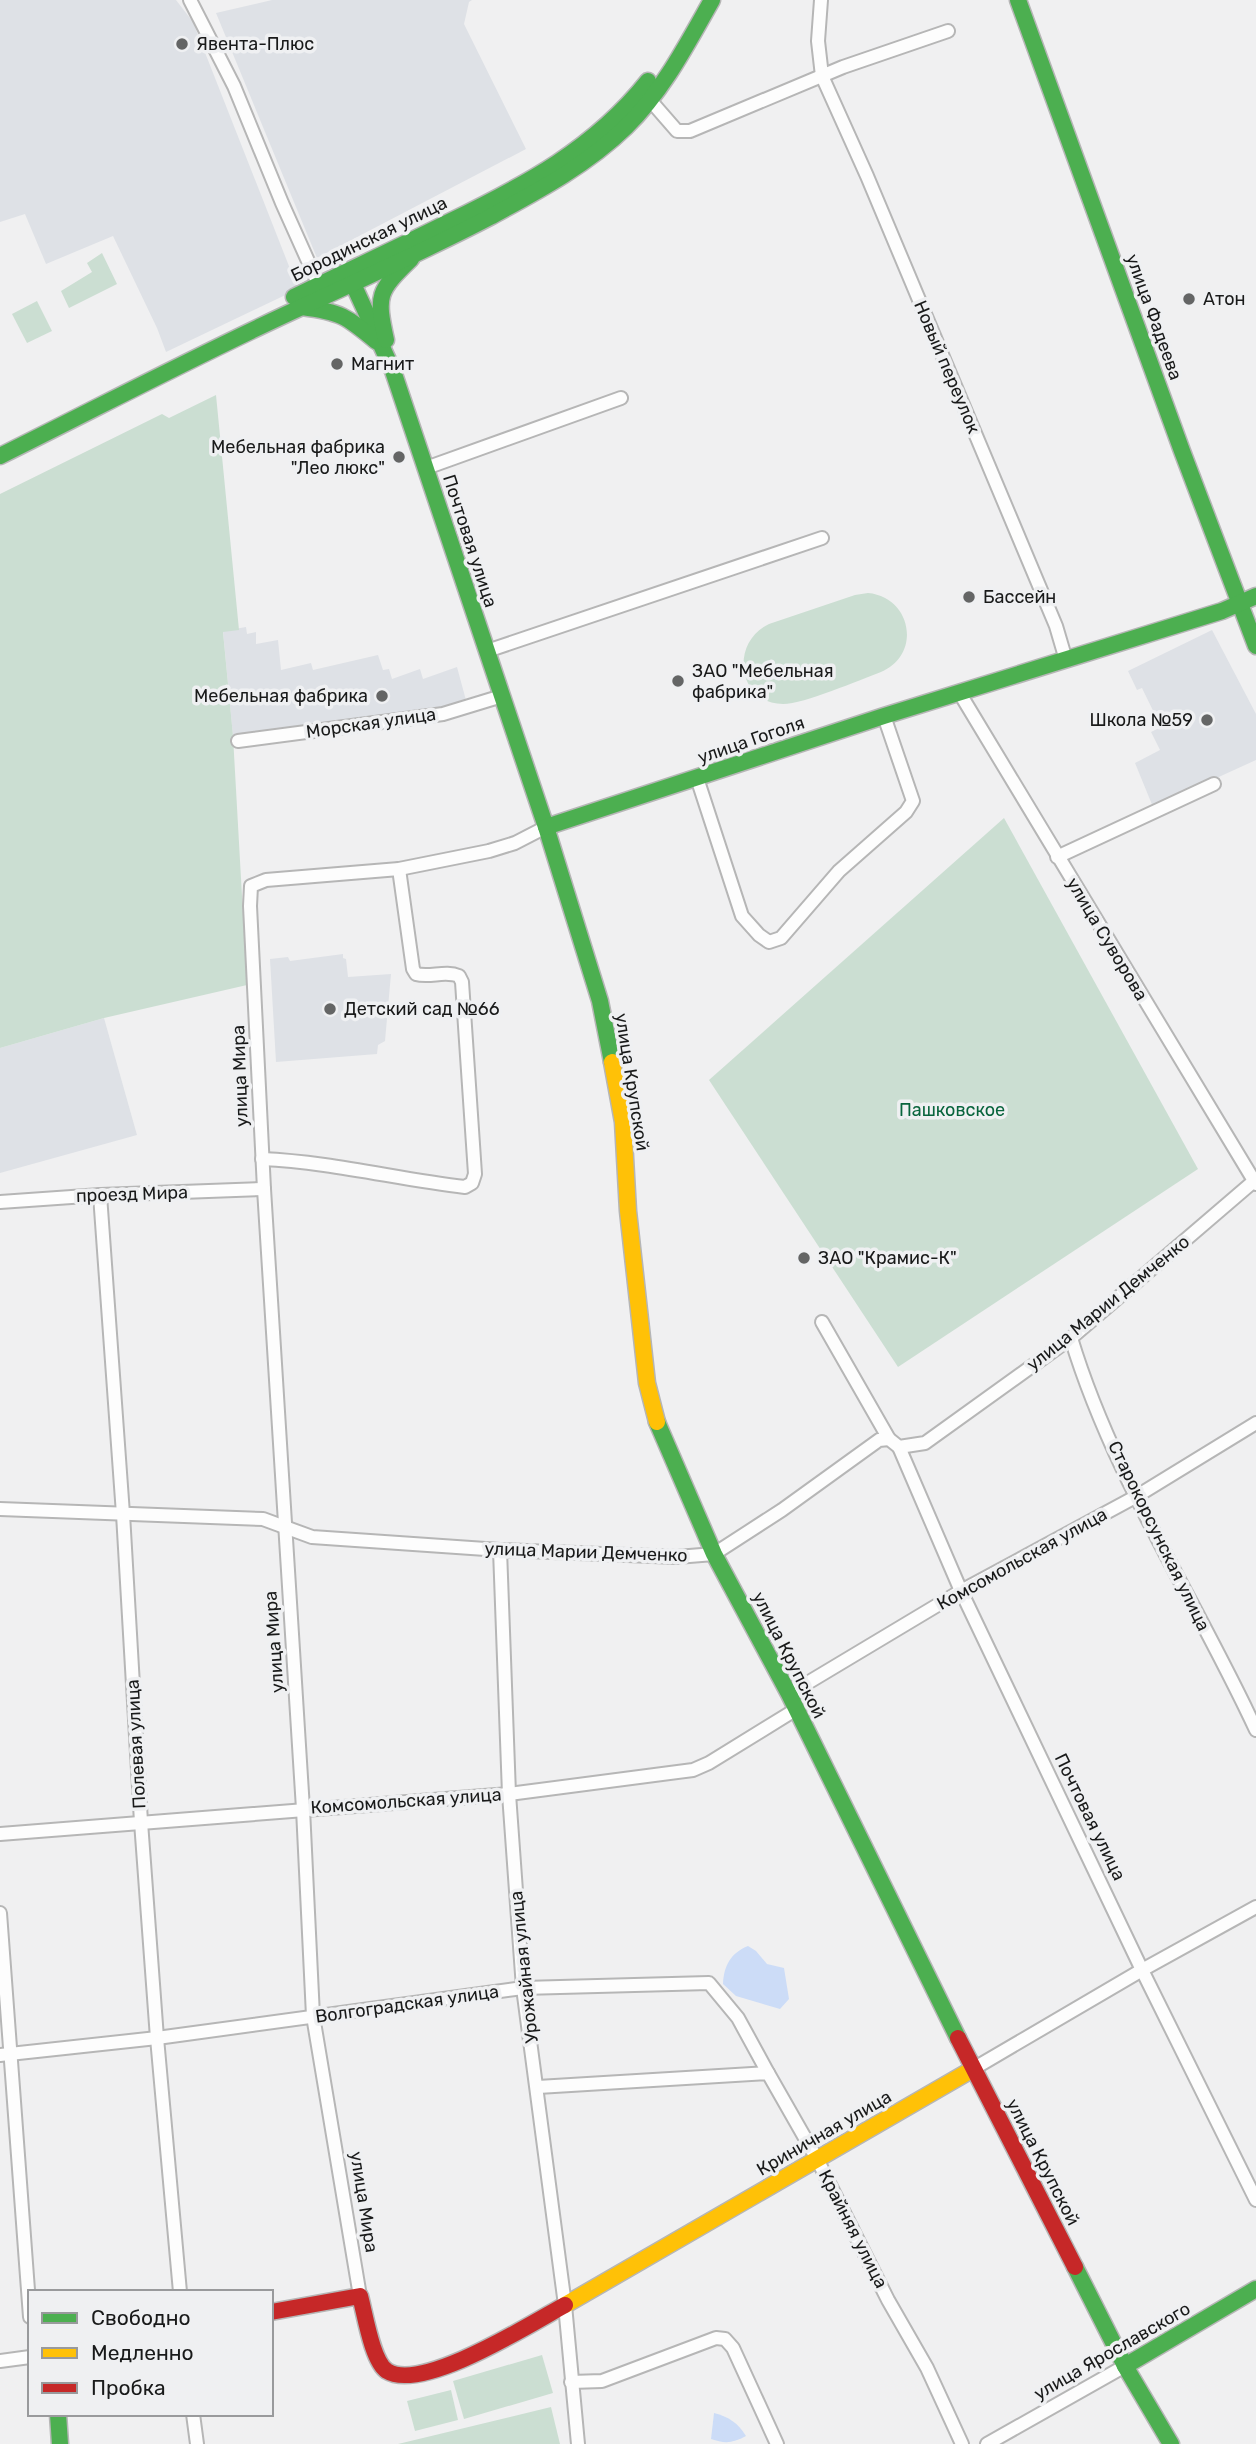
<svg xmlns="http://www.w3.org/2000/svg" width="1256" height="2444" font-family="Rubik,sans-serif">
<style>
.built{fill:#dee1e6}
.green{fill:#cbded2}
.water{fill:#ccdcf7}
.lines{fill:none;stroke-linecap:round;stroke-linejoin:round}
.street-casing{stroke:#b6b6b6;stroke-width:16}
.fast-casing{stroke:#b6b6b6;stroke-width:19}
.slow-casing{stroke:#b6b6b6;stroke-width:19}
.jam-casing{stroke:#b6b6b6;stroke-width:19}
.street{stroke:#fdfdfd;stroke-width:12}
.fast{stroke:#4caf50;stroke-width:16}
.slow{stroke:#ffc107;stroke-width:16}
.jam{stroke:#c62828;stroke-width:16}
.poi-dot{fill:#646565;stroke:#eff0f2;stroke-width:2.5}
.labels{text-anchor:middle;stroke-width:7;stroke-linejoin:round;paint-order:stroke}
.poi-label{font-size:18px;fill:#191a1a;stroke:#eff0f2;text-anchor:start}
.street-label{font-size:18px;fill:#191a1a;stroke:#eff0f2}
.park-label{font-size:18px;fill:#09643d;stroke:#eff0f2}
</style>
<rect width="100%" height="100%" fill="#f0f0f1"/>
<!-- built -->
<g class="built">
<polygon points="0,0 176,0 193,22 298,289 166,352 157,328 113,236 46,264 25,214 0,222"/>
<polygon points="272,0 472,0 469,2 464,24 526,149 317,258 216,13"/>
<polygon points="246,627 247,634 256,632 256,644 278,640 281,670 311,663 313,670 378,655 383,670 389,669 392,679 420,669 423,679 457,667 467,704 422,713 233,736 223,631"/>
<polygon points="1212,630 1256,714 1256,760 1153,807 1135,763 1160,750 1151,732 1161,727 1142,688 1137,690 1128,671"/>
<polygon points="343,954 343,958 346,959 348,977 391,974 385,1041 378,1045 377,1054 276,1062 270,959 288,957 290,961"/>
<polygon points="104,1018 137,1135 0,1173 0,1048"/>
</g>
<!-- green -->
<g class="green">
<polygon points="102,253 117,284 69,308 61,291 92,272 87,263"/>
<polygon points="37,301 52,331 27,343 12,314"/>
<polygon points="216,395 239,630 223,632 233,736 247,985 104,1018 0,1048 0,494 162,414 169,418"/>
<path d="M 868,593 C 912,597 922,655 881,672 C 859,680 804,704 783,704 C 738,704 729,643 769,624 L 855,595 Z"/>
<polygon points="1004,818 1198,1169 898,1367 709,1080"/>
<polygon points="542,2355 553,2393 464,2419 453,2381"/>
<polygon points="451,2390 458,2420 415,2431 407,2401"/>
<polygon points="551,2407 560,2444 398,2444"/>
</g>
<!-- water -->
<g class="water">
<path d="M 748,1946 L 756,1951 L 767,1964 L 784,1968 L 789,1999 L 780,2009 L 736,1996 L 723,1984 C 724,1965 731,1953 748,1946 Z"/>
<path d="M 714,2413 C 729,2417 738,2423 746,2436 C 733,2443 725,2444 711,2439 Z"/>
</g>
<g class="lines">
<defs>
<g id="street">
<polyline points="190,0 234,86 282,203 321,290"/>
<polyline points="821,0 818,41 822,76 867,176 1056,626 1066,660"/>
<polyline points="650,100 677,131 690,131 843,67 948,31"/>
<polyline points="426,468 621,398"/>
<polyline points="487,651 822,538"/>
<polyline points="959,692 1256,1184"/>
<polyline points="238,741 443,714 502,696"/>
<polyline points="697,778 742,916 759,935 769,942 781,938 839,871 906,812 913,801 884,716"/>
<polyline points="1057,857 1214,784"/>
<path d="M 262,1159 C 331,1162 397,1179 465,1187 L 472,1183 L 475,1174 L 462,982 L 459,976 C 445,970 430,978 416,974 L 413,969 L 399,869"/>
<polyline points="100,1195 123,1514 141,1822 157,2038 180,2292"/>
<polyline points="0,1202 100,1195 264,1189"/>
<polyline points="822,1322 889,1439"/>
<path d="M 1071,1338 C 1113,1477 1196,1600 1256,1730"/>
<polyline points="899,1447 961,1591 1142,1970 1256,2200"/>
<polyline points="0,1509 263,1519 312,1537 500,1550 677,1557 714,1554 782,1510 879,1440 889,1439 899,1447 925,1443 1071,1338 1254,1181"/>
<polyline points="500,1550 509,1794 523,1988 565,2305 578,2444"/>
<polyline points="789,1694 961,1591 1137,1496 1256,1423"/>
<polyline points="0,1834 509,1794 693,1770 709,1763 795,1710"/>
<polyline points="0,1913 30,2317"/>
<polyline points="0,2055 157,2038 523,1988 709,1983 738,2018 768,2073"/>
<polyline points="973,2069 1142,1970 1256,1907"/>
<polyline points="538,2087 768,2073 817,2159 888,2300 927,2368 962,2444"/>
<polyline points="360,2296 313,2016 303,1809 264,1189 250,906 251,886 266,880 399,869 489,851 515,843 546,827"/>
<polyline points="0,2361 30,2357"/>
<polyline points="571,2382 602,2381 716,2338 725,2339 733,2348 777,2444"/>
<polyline points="193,2414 197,2444"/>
<polyline points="987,2444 1125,2366"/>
</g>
<g id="fast">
<polyline points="1018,0 1182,451 1256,646"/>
<polyline points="348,273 393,371 546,827 600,1001 612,1062"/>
<path d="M 294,297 C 345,272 397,248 449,222 C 525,185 594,149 648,81"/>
<path d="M 302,307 C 341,312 346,316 376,341"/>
<path d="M 386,340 C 376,295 378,291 411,259"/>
<path d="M 0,456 C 101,406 201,353 304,306 C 366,277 429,249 490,217 C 538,191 587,165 626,127 C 663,91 687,44 712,0"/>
<polyline points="546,827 884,716 1222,611 1256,596"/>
<polyline points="657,1422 714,1554 789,1694 958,2038"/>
<polyline points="1075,2267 1125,2366 1171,2444"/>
<polyline points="1125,2366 1256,2289"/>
<polyline points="58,2414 60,2444"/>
</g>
<g id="slow">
<polyline points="612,1062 623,1122 628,1211 647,1383 657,1422"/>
<polyline points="565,2305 973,2069"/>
</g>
<g id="jam">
<polyline points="958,2038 1075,2267"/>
<path d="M 271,2312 L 360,2296 C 365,2314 372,2361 387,2371 C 422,2393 532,2323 565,2305"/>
</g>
</defs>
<!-- street casing -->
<use href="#street" class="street-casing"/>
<!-- fast casing -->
<use href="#fast" class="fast-casing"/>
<!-- slow casing -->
<use href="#slow" class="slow-casing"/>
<!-- jam casing -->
<use href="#jam" class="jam-casing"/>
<!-- street -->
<use href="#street" class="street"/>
<!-- fast -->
<use href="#fast" class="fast"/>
<!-- slow -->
<use href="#slow" class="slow"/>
<!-- jam -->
<use href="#jam" class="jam"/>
</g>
<!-- markers -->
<g class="poi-dot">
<circle cx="182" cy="44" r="7"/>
<circle cx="1189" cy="299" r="7"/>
<circle cx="337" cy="364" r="7"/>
<circle cx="399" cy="457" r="7"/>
<circle cx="969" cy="597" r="7"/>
<circle cx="678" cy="681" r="7"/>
<circle cx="382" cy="696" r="7"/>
<circle cx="1207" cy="720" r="7"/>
<circle cx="330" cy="1009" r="7"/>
<circle cx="804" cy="1258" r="7"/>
</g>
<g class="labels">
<!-- poi labels -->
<g class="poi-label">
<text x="196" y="50">Явента-Плюс</text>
<text x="1203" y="305">Атон</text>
<text x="351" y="370">Магнит</text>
<text x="385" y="453" text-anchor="end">Мебельная фабрика<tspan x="385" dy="21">"Лео люкс"</tspan></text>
<text x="983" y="603">Бассейн</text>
<text x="692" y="677">ЗАО "Мебельная<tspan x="692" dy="21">фабрика"</tspan></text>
<text x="368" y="702" text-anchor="end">Мебельная фабрика</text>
<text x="1193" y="726" text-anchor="end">Школа №59</text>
<text x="344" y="1015">Детский сад №66</text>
<text x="818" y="1264">ЗАО "Крамис-К"</text>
</g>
<!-- street labels -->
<g class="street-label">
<text transform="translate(369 239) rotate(-26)" y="6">Бородинская улица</text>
<text transform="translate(1154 317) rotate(70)" y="6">улица Фадеева</text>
<text transform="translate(947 367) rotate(67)" y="6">Новый переулок</text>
<text transform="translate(470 541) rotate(72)" y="6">Почтовая улица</text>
<text transform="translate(371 723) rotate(-8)" y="6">Морская улица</text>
<text transform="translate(751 740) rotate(-19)" y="6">улица Гоголя</text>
<text transform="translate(1107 939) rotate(59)" y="6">улица Суворова</text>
<text transform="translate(240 1076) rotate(-92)" y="6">улица Мира</text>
<text transform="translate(632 1082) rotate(81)" y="6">улица Крупской</text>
<text transform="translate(132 1194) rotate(-2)" y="6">проезд Мира</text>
<text transform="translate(1108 1303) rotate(-39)" y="6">улица Марии Демченко</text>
<text transform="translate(1159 1536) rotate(64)" y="6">Старокорсунская улица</text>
<text transform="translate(586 1552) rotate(2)" y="6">улица Марии Демченко</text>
<text transform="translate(1022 1559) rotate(-29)" y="6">Комсомольская улица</text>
<text transform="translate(274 1642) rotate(-94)" y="6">улица Мира</text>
<text transform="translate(789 1655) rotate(63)" y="6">улица Крупской</text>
<text transform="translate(136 1744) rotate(-93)" y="6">Полевая улица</text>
<text transform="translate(406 1801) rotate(-4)" y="6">Комсомольская улица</text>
<text transform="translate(1090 1817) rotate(64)" y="6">Почтовая улица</text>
<text transform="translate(524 1967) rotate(-96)" y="6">Урожайная улица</text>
<text transform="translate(407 2004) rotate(-8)" y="6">Волгоградская улица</text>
<text transform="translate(824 2133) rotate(-30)" y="6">Криничная улица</text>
<text transform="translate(1043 2162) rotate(63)" y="6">улица Крупской</text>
<text transform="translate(364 2202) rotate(81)" y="6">улица Мира</text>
<text transform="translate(853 2229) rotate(63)" y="6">Крайняя улица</text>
<text transform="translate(1112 2351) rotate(-30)" y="6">улица Ярославского</text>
</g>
<!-- park labels -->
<g class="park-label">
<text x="952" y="1116">Пашковское</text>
</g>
</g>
<!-- legend -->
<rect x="28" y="2290" width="245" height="126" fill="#eff0f2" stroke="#999a9c" stroke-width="2"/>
<rect x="42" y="2313" width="35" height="10" fill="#4caf50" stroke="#999a9c" stroke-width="2"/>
<text x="91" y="2325" font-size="21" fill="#191a1a">Свободно</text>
<rect x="42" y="2348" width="35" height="10" fill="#ffc107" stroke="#999a9c" stroke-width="2"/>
<text x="91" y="2360" font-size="21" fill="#191a1a">Медленно</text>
<rect x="42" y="2383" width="35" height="10" fill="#c62828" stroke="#999a9c" stroke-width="2"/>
<text x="91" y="2395" font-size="21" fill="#191a1a">Пробка</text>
</svg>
